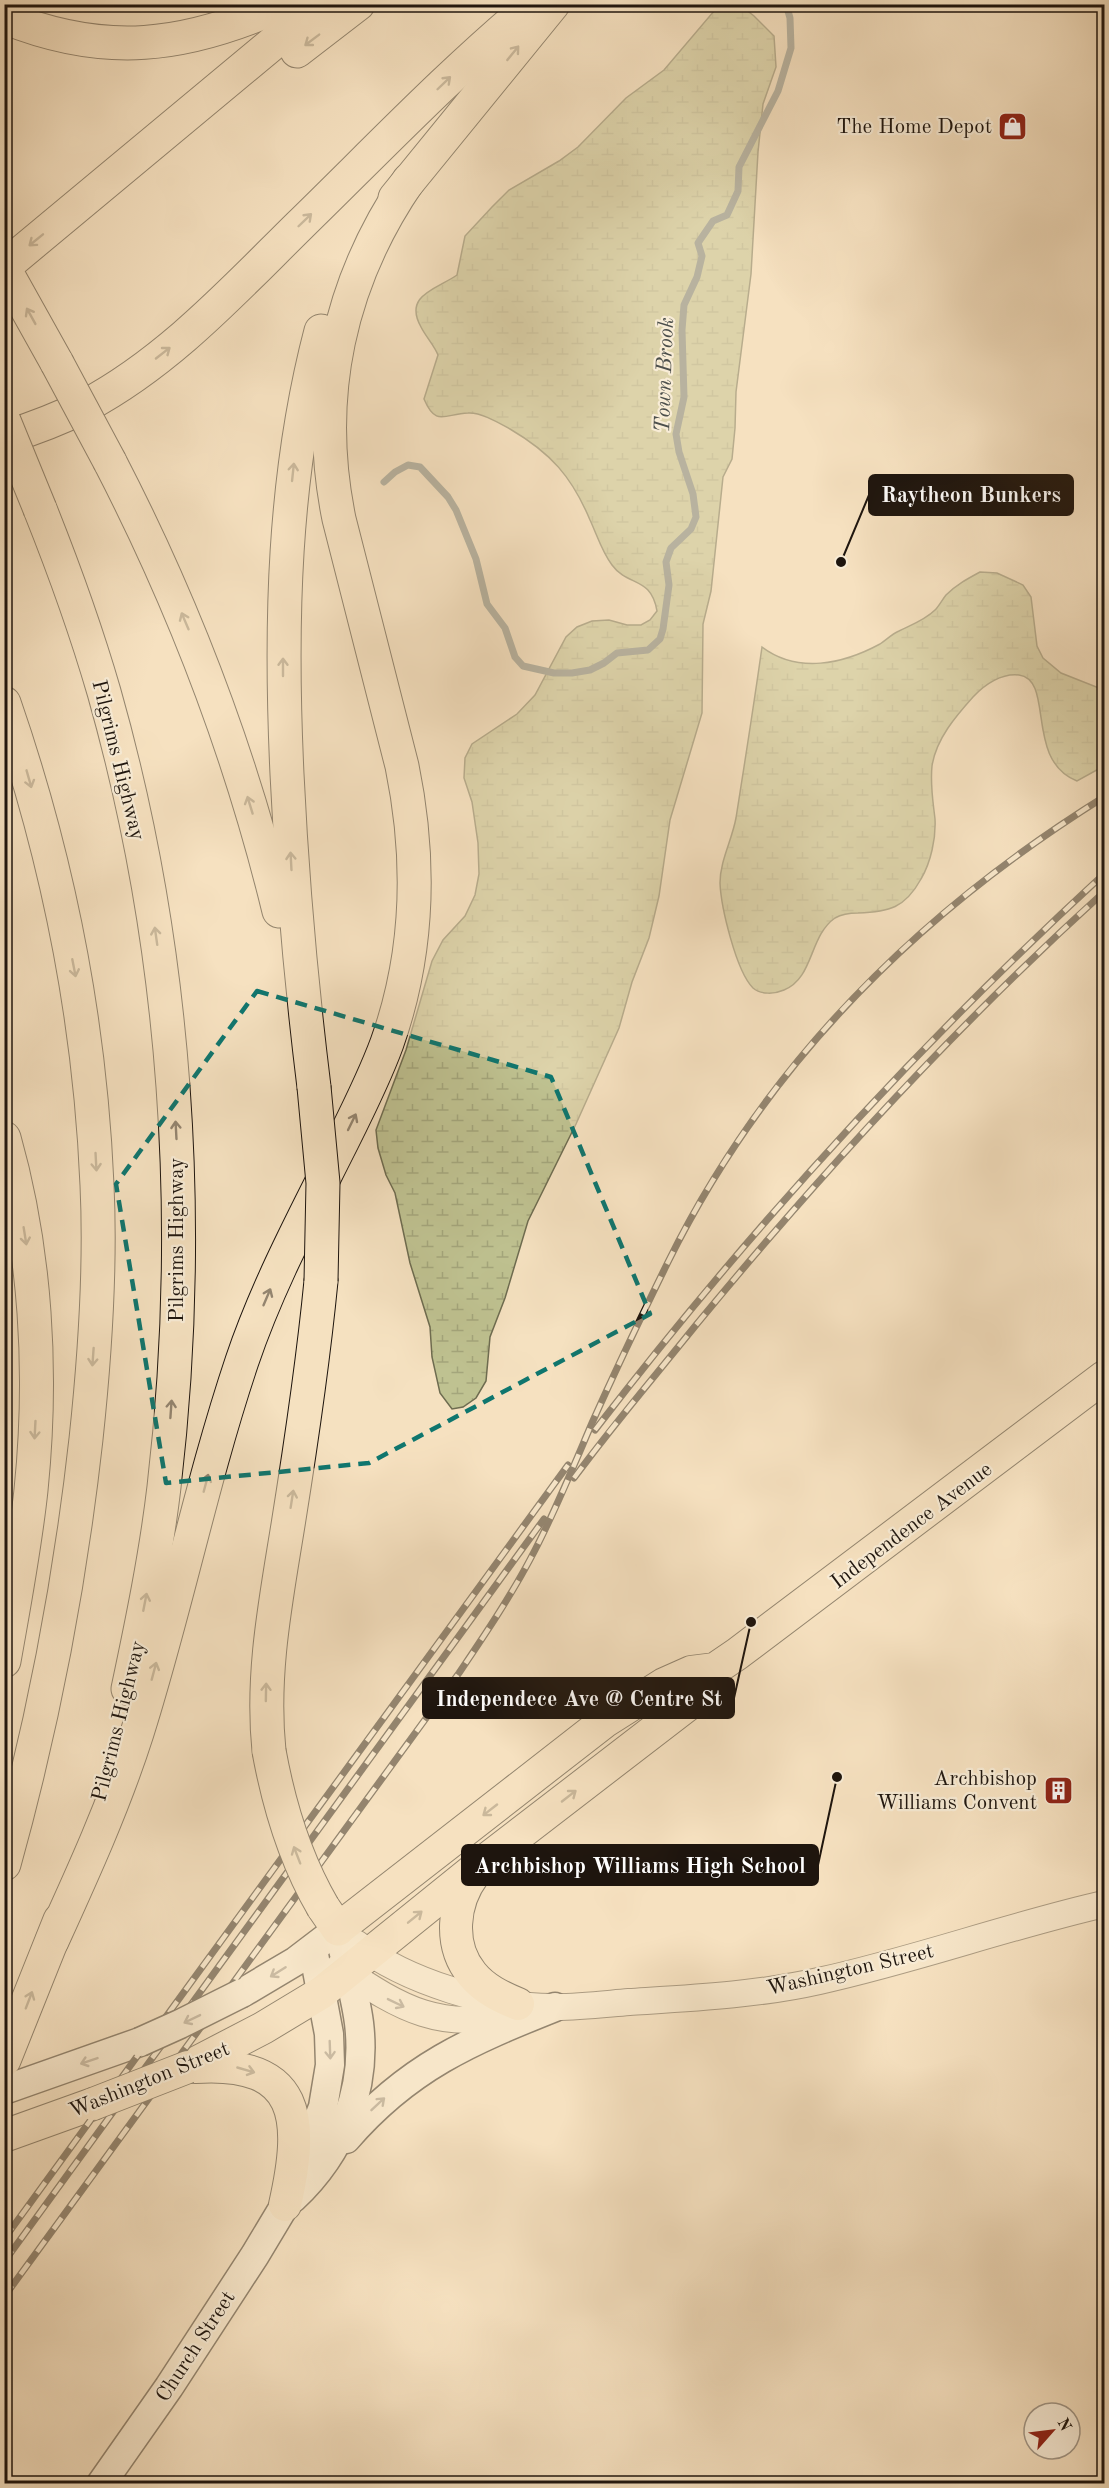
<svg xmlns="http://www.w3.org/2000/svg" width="1109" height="2488" font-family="'Old Standard TT',serif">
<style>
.wetland{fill:url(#wetland-marsh);stroke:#6e6c50;stroke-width:1.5}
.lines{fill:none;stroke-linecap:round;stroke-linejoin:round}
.stream{stroke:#6d7978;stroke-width:7}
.tertiary-casing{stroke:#54483a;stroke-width:28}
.secondary-casing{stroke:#1e150e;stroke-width:31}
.primary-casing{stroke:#1e150e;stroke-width:34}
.motorway-casing{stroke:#1e150e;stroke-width:35}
.tertiary{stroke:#f8ecd6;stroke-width:26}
.secondary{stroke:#f8ecd6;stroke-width:28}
.primary{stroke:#f5e1c0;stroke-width:32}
.motorway{stroke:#f5e1c0;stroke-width:33}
.rail-casing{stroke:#1e150e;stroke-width:7}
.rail{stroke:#f8ecd6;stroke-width:4.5;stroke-dasharray:14;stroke-linecap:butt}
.secondary-bridge-casing{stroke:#1e150e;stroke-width:31;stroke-linecap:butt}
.primary-bridge-casing{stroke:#1e150e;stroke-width:34;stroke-linecap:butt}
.motorway-bridge-casing{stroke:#1e150e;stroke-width:35;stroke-linecap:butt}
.secondary-bridge{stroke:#f8ecd6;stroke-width:28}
.primary-bridge{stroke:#f5e1c0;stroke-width:32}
.motorway-bridge{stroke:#f5e1c0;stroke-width:33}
.oneway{stroke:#948570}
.oneway2{stroke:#968b7c}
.marked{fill:none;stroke:#0f766e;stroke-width:4.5;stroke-dasharray:12 8;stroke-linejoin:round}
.labels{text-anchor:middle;stroke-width:4.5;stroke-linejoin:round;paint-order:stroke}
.poi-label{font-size:21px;fill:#1e150e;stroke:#f8ecd6;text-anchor:end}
.street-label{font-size:21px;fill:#1e150e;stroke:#f8ecd6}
.water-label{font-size:22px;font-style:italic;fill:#4c4f4c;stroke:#f8ecd6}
.leader{fill:none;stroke:#1e150e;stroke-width:2}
.callout-dot{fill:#1e150e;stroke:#f8ecd6;stroke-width:2}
.callout{fill:#1e150e;stroke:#1e150e;stroke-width:2}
.callout-label{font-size:22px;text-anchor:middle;font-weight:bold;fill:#fff}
</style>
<defs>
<pattern id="wetland-marsh" width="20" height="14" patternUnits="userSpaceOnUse" patternTransform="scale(1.5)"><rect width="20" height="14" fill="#bfc291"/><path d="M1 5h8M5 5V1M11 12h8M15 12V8" fill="none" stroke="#a4a67c"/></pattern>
</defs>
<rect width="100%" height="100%" fill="#f5e1c0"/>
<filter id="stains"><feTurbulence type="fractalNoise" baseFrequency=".00333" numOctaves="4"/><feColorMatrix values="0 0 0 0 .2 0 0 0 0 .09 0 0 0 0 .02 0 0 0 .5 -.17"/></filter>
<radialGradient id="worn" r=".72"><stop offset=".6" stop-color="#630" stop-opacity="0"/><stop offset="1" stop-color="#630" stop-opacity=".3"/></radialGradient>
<!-- wetland -->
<g class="wetland">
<path d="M 732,5 L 745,9 L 754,16 L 774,36 L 776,67 L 763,104 L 758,152 L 751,274 L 736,392 L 735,428 L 732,459 L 723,477 L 711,591 L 703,624 L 702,713 L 670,820 L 659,896 L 649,938 L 632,982 L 619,1028 L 576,1124 L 528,1221 L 505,1298 L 490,1337 L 486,1381 L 476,1398 L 463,1407 L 452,1409 L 440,1393 L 432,1357 L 430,1327 L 410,1263 L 395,1193 L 386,1175 L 378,1148 L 376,1130 L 406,1050 L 432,961 L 443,940 L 465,916 L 475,895 L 479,874 L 478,843 L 472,802 L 464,778 L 465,758 L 472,744 L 517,714 L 535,695 L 566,637 L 577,627 L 592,621 L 609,620 L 627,625 L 641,625 L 650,620 L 657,611 C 651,576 628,587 612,565 C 602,552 597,535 590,520 C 572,477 551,453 510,429 C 499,423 481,412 468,413 C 444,414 436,427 424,399 L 438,355 C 434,345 426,337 421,327 C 403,295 437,289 457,275 L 465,236 L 492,207 L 509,190 L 559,161 L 578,147 L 626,98 L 664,70 L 714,11 L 723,6 Z"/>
<path d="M 980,572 L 997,573 L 1023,585 L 1031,597 L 1037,646 L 1043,658 L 1061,673 L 1104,690 L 1104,766 L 1077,781 C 1024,760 1055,680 1019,675 C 1002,673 985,684 973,697 C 956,716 936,739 932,766 C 930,785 933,801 935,819 C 936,838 931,862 921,879 C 905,908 889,912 858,913 C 850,913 842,914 835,918 C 809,936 814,978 784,990 C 775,994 761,995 753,988 C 736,971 721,907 720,883 C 720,861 732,840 736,818 C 745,761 754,704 762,647 C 798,674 843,664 880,644 C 886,640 892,634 899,631 C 911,625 925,620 935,610 C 939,606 942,600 946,595 C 956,585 967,579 980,572 Z"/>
</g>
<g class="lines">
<!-- stream -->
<polyline class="stream" points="384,482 395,472 408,465 420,467 448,497 456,510 476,559 487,604 505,628 515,657 523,666 554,673 572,673 590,670 604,663 617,653 648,650 660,639 663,629 669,585 666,562 671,548 691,529 696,517 693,494 679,452 676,434 684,397 682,330 684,305 697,277 702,256 698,243 713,221 727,215 738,191 739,167 778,91 791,48 790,18 786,4"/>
<defs>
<g id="tertiary">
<path d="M 356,1943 C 407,1982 492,2008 556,2007 C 581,2007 605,2004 629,2002 C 692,1998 757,1995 819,1981 C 915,1960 1008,1926 1104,1904"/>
<path d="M 339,1967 C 405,2011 437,2030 520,2015"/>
</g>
<g id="secondary">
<path d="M 242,1993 L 296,1961 L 338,1929 C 345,1960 355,1992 359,2023 C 367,2090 342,2152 293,2198"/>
<polyline points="4,2090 140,2042"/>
<path d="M 346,2139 C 408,2067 470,2041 555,2007"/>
<polyline points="101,2484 169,2387 255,2255 285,2205 323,2107 330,2065 329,2034 313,1949"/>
</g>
<g id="primary">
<path d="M 474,1874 C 453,1902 448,1945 472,1974 C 484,1989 501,1997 518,2004"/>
<polyline points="338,1929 604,1722 664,1684 691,1672 715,1669 737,1654 1104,1377"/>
<polyline points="188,2067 263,2028 321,1993 482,1863 686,1706 702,1689 715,1669"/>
<path d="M 195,2067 C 302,2060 304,2120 285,2205"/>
<polyline points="4,2136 93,2104"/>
</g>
<g id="motorway">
<path d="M 4,17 C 105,58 185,48 283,4"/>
<polyline points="297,51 358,4"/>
<polyline points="395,198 553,4"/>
<polyline points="4,267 320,4"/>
<polyline points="4,268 57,363"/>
<path d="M 4,438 C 32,429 59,419 85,406 C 168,362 233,291 299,226 C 376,151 450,73 533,4"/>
<path d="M 110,462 C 184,605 241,755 279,911"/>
<path d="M 40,509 C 64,569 86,630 104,692 C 177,949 195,1222 164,1487 C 156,1555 142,1623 128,1689"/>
<path d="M 4,703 C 58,859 90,1020 97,1185 C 101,1269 95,1355 86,1439 C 70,1583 43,1724 4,1864"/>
<path d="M 314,1087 C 301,982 292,879 287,774 C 280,625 283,476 321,331"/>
<path d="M 4,1138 C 36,1251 43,1373 31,1490 C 25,1547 14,1604 4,1661"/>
<path d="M 269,1751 C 261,1674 276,1600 288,1525 C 301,1444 313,1363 321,1281"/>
<polyline points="323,1907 338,1929"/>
<path d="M 52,1941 C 83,1873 114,1805 137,1733 C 176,1610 201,1483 242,1361 C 268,1284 307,1212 343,1140 C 359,1108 375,1076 387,1043 C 419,953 421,859 402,766 L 339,519 C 314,397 339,282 409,180"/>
<polyline points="4,2060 60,1920"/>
</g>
</defs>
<!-- tertiary casing -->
<use href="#tertiary" class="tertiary-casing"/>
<!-- secondary casing -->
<use href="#secondary" class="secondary-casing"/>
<!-- primary casing -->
<use href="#primary" class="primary-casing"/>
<!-- motorway casing -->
<use href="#motorway" class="motorway-casing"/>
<!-- tertiary -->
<use href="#tertiary" class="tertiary"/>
<!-- secondary -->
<use href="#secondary" class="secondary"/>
<!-- primary -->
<use href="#primary" class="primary"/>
<!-- motorway -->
<use href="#motorway" class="motorway"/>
<defs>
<g id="rail">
<path d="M 595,1430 C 748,1231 919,1044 1104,874"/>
<path d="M 574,1478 C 613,1425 655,1376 696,1325 C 822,1172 957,1025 1104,892"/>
<polyline points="4,2239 568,1465"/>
<polyline points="4,2262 544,1519"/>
<path d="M 4,2297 L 459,1673 C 486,1633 513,1593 535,1550 C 556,1509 574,1465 592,1423 C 616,1369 642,1315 668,1262 C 766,1063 918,913 1104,797"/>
</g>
</defs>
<!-- rail casing -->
<use href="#rail" class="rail-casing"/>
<!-- rail -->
<use href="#rail" class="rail"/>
<defs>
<polyline id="secondary-bridge" points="140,2042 180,2024 242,1993"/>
<polyline id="primary-bridge" points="93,2104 188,2067"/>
<g id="motorway-bridge">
<polyline points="57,363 110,462"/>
<polyline points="4,421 40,509"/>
<polyline points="314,1087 323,1183 321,1281"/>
<path d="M 269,1751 C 279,1806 295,1859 323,1907"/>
</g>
</defs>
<!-- secondary-bridge casing -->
<use href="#secondary-bridge" class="secondary-bridge-casing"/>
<!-- primary-bridge casing -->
<use href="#primary-bridge" class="primary-bridge-casing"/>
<!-- motorway-bridge casing -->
<use href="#motorway-bridge" class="motorway-bridge-casing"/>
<!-- secondary-bridge -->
<use href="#secondary-bridge" class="secondary-bridge"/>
<!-- primary-bridge -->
<use href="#primary-bridge" class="primary-bridge"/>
<!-- motorway-bridge -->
<use href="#motorway-bridge" class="motorway-bridge"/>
</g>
<!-- one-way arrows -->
<defs><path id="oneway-shaft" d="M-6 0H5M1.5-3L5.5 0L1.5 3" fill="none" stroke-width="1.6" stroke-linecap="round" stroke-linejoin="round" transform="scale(1.5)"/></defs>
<g class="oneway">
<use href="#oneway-shaft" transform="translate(312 40) rotate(143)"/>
<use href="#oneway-shaft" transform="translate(513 53) rotate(-51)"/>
<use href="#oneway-shaft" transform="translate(444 83) rotate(-44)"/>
<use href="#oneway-shaft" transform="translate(305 220) rotate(-44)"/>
<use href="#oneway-shaft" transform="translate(36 240) rotate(141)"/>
<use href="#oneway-shaft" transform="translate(31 316) rotate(-119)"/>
<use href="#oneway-shaft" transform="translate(163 353) rotate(-38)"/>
<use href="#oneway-shaft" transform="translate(293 472) rotate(-84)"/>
<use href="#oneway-shaft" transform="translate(185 621) rotate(-113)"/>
<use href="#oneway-shaft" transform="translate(283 667) rotate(-90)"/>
<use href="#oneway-shaft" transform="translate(29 779) rotate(74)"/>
<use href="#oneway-shaft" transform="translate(250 805) rotate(-107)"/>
<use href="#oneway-shaft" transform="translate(291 861) rotate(-93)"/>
<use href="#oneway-shaft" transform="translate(156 936) rotate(-98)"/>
<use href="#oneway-shaft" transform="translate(74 968) rotate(79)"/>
<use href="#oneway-shaft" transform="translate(352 1122) rotate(-64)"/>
<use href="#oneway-shaft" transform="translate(176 1130) rotate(-93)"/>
<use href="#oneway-shaft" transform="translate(96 1162) rotate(87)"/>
<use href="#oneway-shaft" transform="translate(25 1236) rotate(81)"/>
<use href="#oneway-shaft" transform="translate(267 1297) rotate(-67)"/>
<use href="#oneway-shaft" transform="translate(93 1357) rotate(94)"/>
<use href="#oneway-shaft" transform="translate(171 1409) rotate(-86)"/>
<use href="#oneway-shaft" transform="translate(35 1430) rotate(93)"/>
<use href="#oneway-shaft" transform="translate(206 1483) rotate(-75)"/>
<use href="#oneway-shaft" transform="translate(292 1499) rotate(-81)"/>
<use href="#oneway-shaft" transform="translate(145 1602) rotate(-79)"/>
<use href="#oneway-shaft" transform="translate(154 1671) rotate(-75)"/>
<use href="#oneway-shaft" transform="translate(266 1692) rotate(-89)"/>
<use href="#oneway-shaft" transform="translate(569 1796) rotate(-38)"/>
<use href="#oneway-shaft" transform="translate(490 1810) rotate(142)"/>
<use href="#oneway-shaft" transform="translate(297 1855) rotate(-111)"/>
<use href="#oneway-shaft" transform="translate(415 1917) rotate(-39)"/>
<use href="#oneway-shaft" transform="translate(29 2000) rotate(-69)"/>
<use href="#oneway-shaft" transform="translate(246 2070) rotate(16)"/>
</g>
<g class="oneway2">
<use href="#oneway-shaft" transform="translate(278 1972) rotate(148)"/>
<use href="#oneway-shaft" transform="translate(396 2003) rotate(26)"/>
<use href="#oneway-shaft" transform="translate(192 2019) rotate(154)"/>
<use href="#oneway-shaft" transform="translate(330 2050) rotate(88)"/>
<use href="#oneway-shaft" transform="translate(89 2061) rotate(161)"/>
<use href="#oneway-shaft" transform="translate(378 2104) rotate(-43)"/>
</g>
<!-- marked area -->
<path d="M0 0H1109V2488H0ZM 257,991 L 551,1077 L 650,1314 L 369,1463 L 166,1483 L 116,1184 Z" fill="#f5e1c0" fill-opacity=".55" fill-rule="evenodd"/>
<path class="marked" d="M 257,991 L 551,1077 L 650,1314 L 369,1463 L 166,1483 L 116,1184 Z"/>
<!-- icons -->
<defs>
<symbol id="shop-square" viewBox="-11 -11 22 22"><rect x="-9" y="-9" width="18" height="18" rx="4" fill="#8f2418" stroke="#f8ecd6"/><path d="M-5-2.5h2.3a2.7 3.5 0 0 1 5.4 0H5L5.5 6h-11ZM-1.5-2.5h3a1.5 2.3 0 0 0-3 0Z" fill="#fff"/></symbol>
<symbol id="building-square" viewBox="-11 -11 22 22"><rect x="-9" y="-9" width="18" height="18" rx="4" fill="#8f2418" stroke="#f8ecd6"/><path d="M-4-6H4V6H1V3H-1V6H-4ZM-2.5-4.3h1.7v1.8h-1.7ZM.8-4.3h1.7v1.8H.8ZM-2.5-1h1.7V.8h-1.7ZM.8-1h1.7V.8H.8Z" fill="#fff"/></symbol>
</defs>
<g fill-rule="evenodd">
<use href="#shop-square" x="996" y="110" width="33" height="33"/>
<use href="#building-square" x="1042" y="1774" width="33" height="33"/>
</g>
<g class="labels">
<!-- poi labels -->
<g class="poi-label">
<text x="992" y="133">The Home Depot</text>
<text x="1037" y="1785">Archbishop<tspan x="1037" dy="24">Williams Convent</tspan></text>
</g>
<!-- street labels -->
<g class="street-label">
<text transform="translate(119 760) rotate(76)" y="7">Pilgrims Highway</text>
<text transform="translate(176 1240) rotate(-90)" y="7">Pilgrims Highway</text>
<text transform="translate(911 1525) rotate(-37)" y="7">Independence Avenue</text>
<text transform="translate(118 1721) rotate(-76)" y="7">Pilgrims Highway</text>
<text transform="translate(850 1969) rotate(-13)" y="7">Washington Street</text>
<text transform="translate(149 2079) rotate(-22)" y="7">Washington Street</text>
<text transform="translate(195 2346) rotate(-57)" y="7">Church Street</text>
</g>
<!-- water labels -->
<g class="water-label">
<text transform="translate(663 375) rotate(-88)" y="8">Town Brook</text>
</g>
</g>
<!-- callouts -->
<path class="leader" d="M841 562L869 495M751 1622L734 1698M837 1777L818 1865"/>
<g class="callout-dot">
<circle cx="841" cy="562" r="6"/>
<circle cx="751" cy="1622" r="6"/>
<circle cx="837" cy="1777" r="6"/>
</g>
<g class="callout">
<rect x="869" y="475" width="204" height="40" rx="6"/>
<rect x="423" y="1678" width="311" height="40" rx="6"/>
<rect x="462" y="1845" width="356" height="40" rx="6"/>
</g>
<g class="callout-label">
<text x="971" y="502">Raytheon Bunkers</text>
<text x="579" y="1706">Independece Ave @ Centre St</text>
<text x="640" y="1873">Archbishop Williams High School</text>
</g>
<!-- margin -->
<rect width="1109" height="2488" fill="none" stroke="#f5e1c0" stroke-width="24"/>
<rect x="6" y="6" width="1097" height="2476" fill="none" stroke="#1e150e" stroke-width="3"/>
<rect x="12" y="12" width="1085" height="2464" fill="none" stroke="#1e150e" stroke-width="1.5"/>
<!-- north arrow -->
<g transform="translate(1052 2431) rotate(62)"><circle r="28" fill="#f8ecd6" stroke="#a19686" stroke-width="1.5"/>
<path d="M0-4.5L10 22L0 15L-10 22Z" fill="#8f2418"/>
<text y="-9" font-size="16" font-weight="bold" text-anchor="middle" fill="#1e150e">N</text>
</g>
<rect width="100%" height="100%" filter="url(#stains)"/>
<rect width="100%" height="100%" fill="url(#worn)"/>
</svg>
